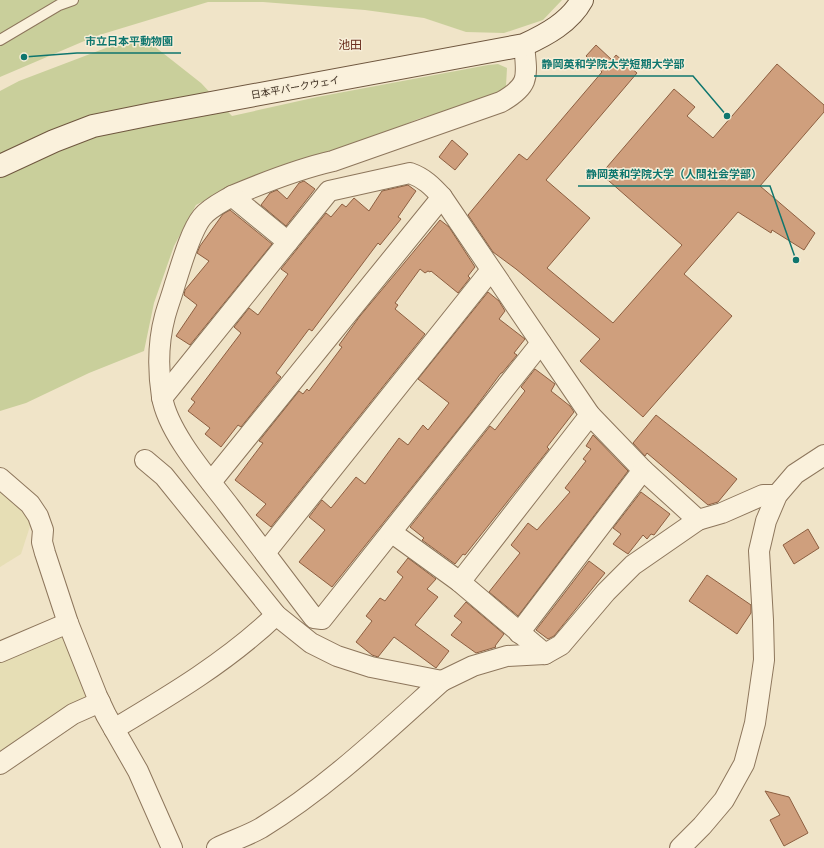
<svg xmlns="http://www.w3.org/2000/svg" width="824" height="848" font-family="'Times New Roman','Noto Sans JP',serif">
<style>
.farmland{fill:#e6deb5}
.green{fill:#c9cf9b}
.building{fill:#cf9f7d;stroke:#8d5f41}
.lines{fill:none;stroke-linecap:round;stroke-linejoin:round}
.lane-casing{stroke:#8d765c;stroke-width:12}
.street-casing{stroke:#8d765c;stroke-width:22}
.secondary-casing{stroke:#6f573f;stroke-width:24}
.lane{stroke:#faf1dc;stroke-width:10}
.street{stroke:#faf1dc;stroke-width:20}
.secondary{stroke:#faf1dc;stroke-width:22}
.labels{text-anchor:middle;stroke-width:3;stroke-linejoin:round;paint-order:stroke}
.street-label{font-size:10px;fill:#3d2e20;stroke:#f7eed8}
.quarter-label{font-size:12px;fill:#6b2e1e;stroke:#f7eed8}
.leader{fill:none;stroke:#0f766e;stroke-width:1.5}
.callout-dot{fill:#0f766e;stroke:#f7eed8;stroke-width:1.5}
.callout-label{font-size:11px;text-anchor:middle;font-weight:bold;fill:#0f766e;stroke:#f7eed8;stroke-width:3;stroke-linejoin:round;paint-order:stroke}
</style>
<rect width="100%" height="100%" fill="#f0e4c8"/>
<!-- farmland -->
<g class="farmland">
<polygon points="0,488 33,517 21,554 0,567"/>
<polygon points="66,634 88,694 84,700 41,723 0,751 0,658"/>
</g>
<!-- green -->
<g class="green">
<polygon points="0,0 562,0 543,20 504,33 466,32 424,18 365,10 263,2 208,2 96,36 0,77"/>
<polygon points="140,35 201,83 232,116 317,97 488,65 498,64 507,68 506,86 492,98 418,119 341,151 231,187 196,205 174,246 154,303 144,351 89,373 26,403 0,411 0,91 19,81"/>
</g>
<!-- building -->
<g class="building">
<polygon points="596,45 612,60 616,55 637,73 546,180 590,218 547,268 613,323 682,245 601,174 674,89 695,107 687,116 713,138 777,64 824,105 824,112 760,186 815,233 804,250 772,230 771,233 738,212 684,274 732,316 643,417 580,361 600,339 516,269 493,252 468,215 519,154 527,160 602,72 586,56"/>
<polygon points="452,140 468,154 455,170 439,157"/>
<polygon points="304,181 315,189 286,226 261,205 270,193 277,190 287,199 299,183"/>
<polygon points="408,185 416,191 398,217 401,219 380,245 378,243 312,331 309,329 276,373 281,377 241,427 238,425 221,447 205,434 210,428 188,411 195,402 191,399 241,333 234,327 249,308 258,315 288,274 281,269 326,213 331,217 342,204 346,207 354,198 369,211 382,191"/>
<polygon points="230,210 272,244 190,345 176,336 197,305 184,295 185,290 209,261 197,253 200,246 223,214"/>
<polygon points="440,220 449,227 475,267 468,276 470,278 458,293 431,271 430,272 428,271 425,273 420,269 395,303 398,305 395,309 425,334 271,527 256,515 266,504 235,480 263,443 259,441 299,391 303,394 307,389 309,391 342,347 339,345 360,316"/>
<polygon points="488,292 499,301 505,311 499,319 525,339 514,353 517,355 502,373 501,373 472,412 332,587 299,562 325,530 309,517 322,500 331,508 356,477 365,484 399,438 408,445 423,425 428,430 449,403 418,379"/>
<polygon points="535,369 555,384 551,391 570,406 574,412 547,447 549,449 465,555 463,554 455,564 422,540 424,538 410,527 490,426 495,430 525,391 521,387"/>
<polygon points="656,415 737,479 718,502 708,505 647,453 645,456 633,443"/>
<polygon points="593,435 628,471 518,616 489,592 520,553 511,545 528,523 537,530 570,492 565,488 586,461 583,459 591,449 586,446"/>
<polygon points="641,492 670,514 654,535 651,534 647,539 643,535 628,554 613,544 621,534 613,528"/>
<polygon points="808,529 819,548 794,564 783,545"/>
<polygon points="408,558 436,579 427,589 438,597 415,625 449,651 436,668 394,637 378,657 372,655 356,642 372,621 366,616 380,598 385,601 403,577 397,572"/>
<polygon points="589,561 605,573 554,636 548,639 536,630"/>
<polygon points="707,575 751,605 751,613 737,634 689,601"/>
<polygon points="466,602 504,634 495,646 496,647 476,653 451,635 462,622 454,616"/>
<polygon points="765,791 789,797 808,833 784,846 770,820 780,815"/>
</g>
<g class="lines">
<defs>
<polyline id="lane" points="0,40 59,5 73,0"/>
<g id="street">
<path d="M 232,196 C 265,182 298,169 333,161 L 501,102 C 531,85 527,76 524,45"/>
<path d="M 288,242 L 232,196 C 222,202 209,208 202,217 C 190,232 181,266 175,284 C 172,295 168,305 165,316 C 158,342 158,371 162,397 C 168,433 208,478 230,507 C 258,544 286,581 314,618 L 322,619 L 541,343"/>
<path d="M 162,398 L 329,191 L 410,173 C 424,178 432,186 442,197 L 590,415 L 643,470 L 698,520 L 633,565 L 606,592 L 561,645 L 545,654 L 460,582 L 391,532"/>
<path d="M 145,460 L 164,476 L 276,615 L 311,643 L 337,656 L 371,667 L 442,681 C 384,733 328,787 261,828 C 247,836 231,841 217,848"/>
<polyline points="0,478 30,504 38,516 43,530 42,542 45,553 68,623 97,696 106,715 138,771 172,848"/>
<polyline points="211,482 442,197"/>
<polyline points="698,520 722,513 763,495 777,495"/>
<polyline points="265,553 491,270"/>
<polyline points="460,582 590,415"/>
<polyline points="519,633 643,470"/>
<polyline points="0,652 68,623"/>
<polyline points="442,681 473,666 507,656 545,654"/>
<path d="M 114,729 C 171,695 228,661 276,615"/>
<polyline points="0,764 73,714 100,702"/>
<polyline points="680,848 702,826 724,800 744,764 755,723 764,660 763,620 759,551 766,521 777,495 795,474 824,455"/>
</g>
<path id="secondary" d="M 0,166 L 54,141 L 93,126 L 152,114 L 524,45 C 546,35 570,22 582,0"/>
</defs>
<!-- lane casing -->
<use href="#lane" class="lane-casing"/>
<!-- street casing -->
<use href="#street" class="street-casing"/>
<!-- secondary casing -->
<use href="#secondary" class="secondary-casing"/>
<!-- lane -->
<use href="#lane" class="lane"/>
<!-- street -->
<use href="#street" class="street"/>
<!-- secondary -->
<use href="#secondary" class="secondary"/>
</g>
<g class="labels">
<!-- street labels -->
<g class="street-label">
<text transform="translate(295 87) rotate(-10)" y="4">日本平パークウェイ</text>
</g>
<!-- quarter labels -->
<g class="quarter-label">
<text x="350" y="49">池田</text>
</g>
</g>
<!-- callouts -->
<path class="leader" d="M24 57L77 53H181M727 116L693 76H534M796 260L770 186H578"/>
<g class="callout-dot">
<circle cx="24" cy="57" r="4"/>
<circle cx="727" cy="116" r="4"/>
<circle cx="796" cy="260" r="4"/>
</g>
<g class="callout-label">
<text x="129" y="45">市立日本平動物園</text>
<text x="613" y="68">静岡英和学院大学短期大学部</text>
<text x="674" y="178">静岡英和学院大学（人間社会学部）</text>
</g>
</svg>
